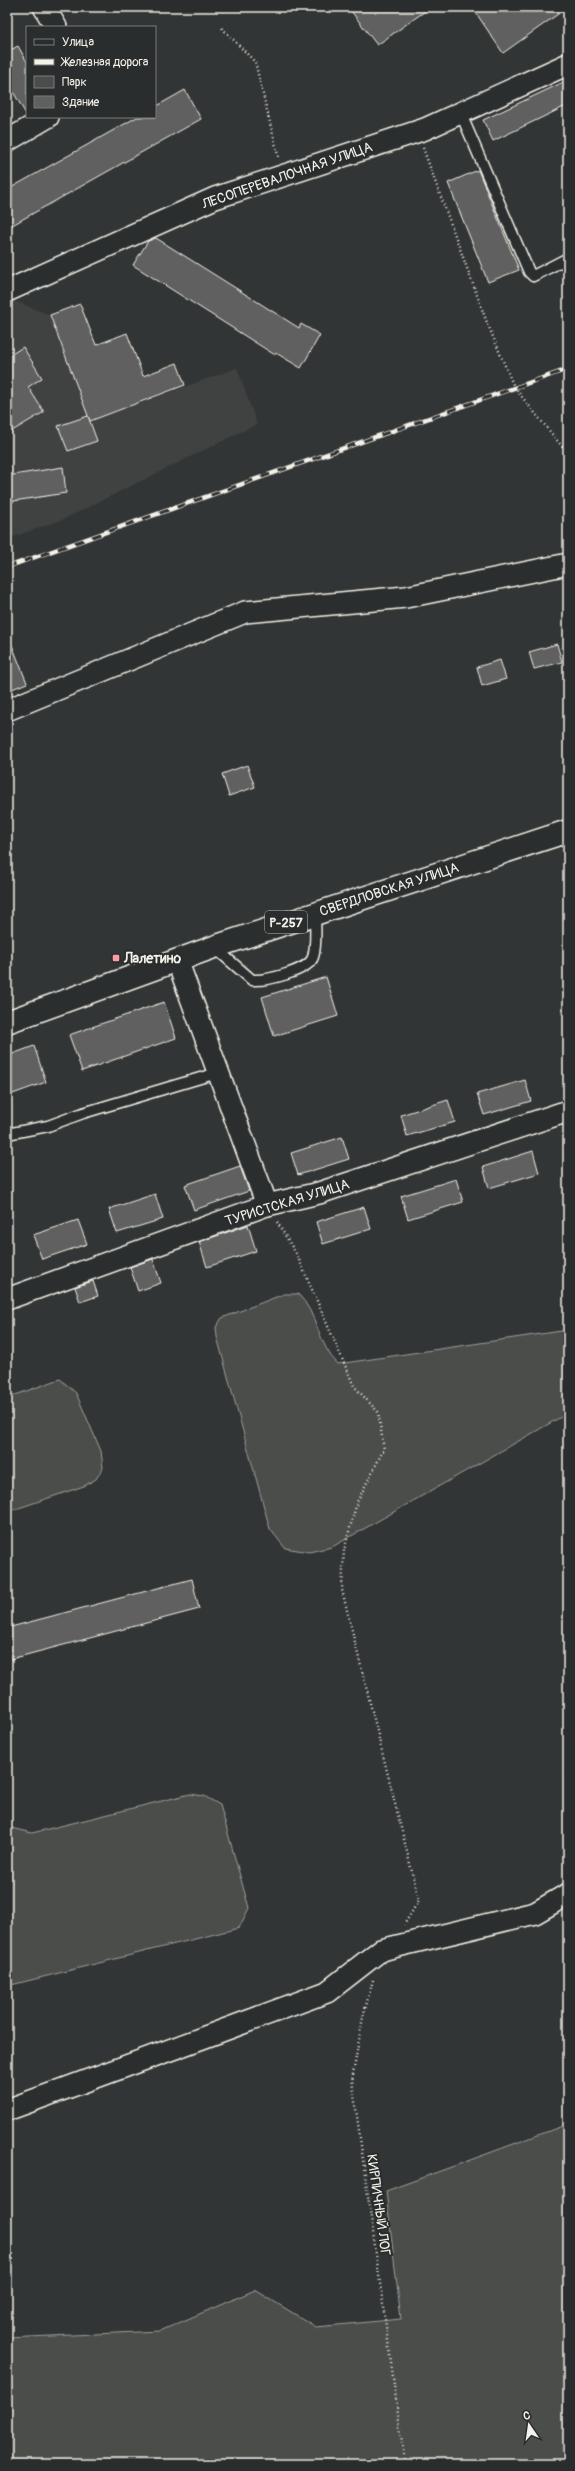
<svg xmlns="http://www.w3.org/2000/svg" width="575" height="2471" font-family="Pangolin,sans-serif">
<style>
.built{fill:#404242}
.green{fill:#4b4d4c;stroke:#a09f9a}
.building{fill:#5f605f;stroke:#f4f1e8}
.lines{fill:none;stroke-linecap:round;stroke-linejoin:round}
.service-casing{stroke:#f4f1e8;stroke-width:13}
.minor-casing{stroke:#f4f1e8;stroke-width:24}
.trunk-casing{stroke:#f4f1e8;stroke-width:25}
.path{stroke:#f4f1e8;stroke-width:2.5;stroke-dasharray:1 3;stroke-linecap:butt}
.service{stroke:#2a2d2e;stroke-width:10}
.minor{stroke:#2a2d2e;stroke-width:21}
.trunk{stroke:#2a2d2e;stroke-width:22}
.rail-casing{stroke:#f4f1e8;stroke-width:4.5}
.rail{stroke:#2a2d2e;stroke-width:3;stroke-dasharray:9;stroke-linecap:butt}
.poi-dot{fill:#ff9aa2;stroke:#2a2d2e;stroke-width:1.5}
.labels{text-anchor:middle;stroke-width:4;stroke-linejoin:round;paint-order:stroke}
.shield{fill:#2a2d2e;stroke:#b7b6b0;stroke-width:1}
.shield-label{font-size:13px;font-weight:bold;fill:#f4f1e8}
.street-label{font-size:14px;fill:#f4f1e8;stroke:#2a2d2e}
.poi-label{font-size:14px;font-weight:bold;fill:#f4f1e8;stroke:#2a2d2e;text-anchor:start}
</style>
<rect width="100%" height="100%" fill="#323535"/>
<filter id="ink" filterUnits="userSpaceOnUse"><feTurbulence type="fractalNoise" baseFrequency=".025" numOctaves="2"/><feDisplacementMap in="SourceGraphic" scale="8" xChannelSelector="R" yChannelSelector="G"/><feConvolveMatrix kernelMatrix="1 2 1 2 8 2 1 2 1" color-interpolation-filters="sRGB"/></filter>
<g filter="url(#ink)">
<!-- built -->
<polygon class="built" points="12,300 50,315 90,421 237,368 257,424 64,519 7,539 7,302"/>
<!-- green -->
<g class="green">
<path d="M 284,1294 L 298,1294 C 318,1313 318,1346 338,1364 L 568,1330 L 568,1413 L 332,1547 L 309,1552 L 285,1548 L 270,1529 L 217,1337 L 216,1327 L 222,1318 Z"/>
<polygon points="60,1379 76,1393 101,1451 103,1468 96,1479 84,1486 7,1512 7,1398"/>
<polygon points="190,1794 204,1796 220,1805 249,1908 239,1928 7,1986 7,1815 11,1828 32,1833"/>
<polygon points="568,2124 568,2464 7,2464 7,2338 160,2331 255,2290 316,2327 401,2319 386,2191"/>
</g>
<!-- building -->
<g class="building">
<polygon points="348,7 431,7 377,45"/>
<polygon points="472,7 568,7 503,53"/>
<polygon points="18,46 27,62 27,116 7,81 7,52"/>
<polygon points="568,80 568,105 493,141 483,120"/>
<polygon points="185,90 201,119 7,228 7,190 137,117 155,117 155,107"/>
<polygon points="478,170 519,270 488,282 448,183"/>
<polygon points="156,238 299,328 301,324 320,335 301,368 276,353 275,355 133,265 148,241"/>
<polygon points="80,304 96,345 127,333 143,376 177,363 185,385 90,421 50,315"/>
<polygon points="23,347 42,378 28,387 44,412 7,434 7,357"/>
<polygon points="88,416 97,441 68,451 58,426"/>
<polygon points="63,467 66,493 7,502 7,476"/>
<polygon points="8,635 27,683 7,691 7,636"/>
<polygon points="557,644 562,662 534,669 529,652"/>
<polygon points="500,660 506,679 482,686 477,667"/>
<polygon points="247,765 255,787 229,796 222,774"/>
<polygon points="326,977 338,1016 274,1036 262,997"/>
<polygon points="164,1002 176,1038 82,1071 69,1035"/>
<polygon points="34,1046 46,1082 7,1096 7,1056"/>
<polygon points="525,1080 531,1101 484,1115 477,1094"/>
<polygon points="448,1100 455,1122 407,1136 401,1115"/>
<polygon points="342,1137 349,1159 298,1175 291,1153"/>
<polygon points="533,1151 539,1173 489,1188 483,1167"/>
<polygon points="240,1166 249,1191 194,1210 185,1185"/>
<polygon points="456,1179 463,1202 408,1219 401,1196"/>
<polygon points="155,1194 163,1219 117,1233 109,1209"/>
<polygon points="364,1207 371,1229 323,1244 316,1222"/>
<polygon points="78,1220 87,1244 42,1259 33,1235"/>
<polygon points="248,1225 256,1251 207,1267 199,1242"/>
<polygon points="153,1259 161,1283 138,1291 130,1267"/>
<polygon points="93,1281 98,1296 80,1302 75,1287"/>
<polygon points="192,1579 199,1609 7,1660 7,1628"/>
</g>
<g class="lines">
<defs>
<g id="service">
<polyline points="461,114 529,272 533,276 568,258"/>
<path d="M 214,947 L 252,980 C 266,981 309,971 313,957 C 317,944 315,926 315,913"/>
<polyline points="7,1134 48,1126 83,1113 217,1073"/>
</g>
<g id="minor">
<polyline points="44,7 56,27"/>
<polyline points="7,141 48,117"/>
<polyline points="7,291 215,198 425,129 568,64"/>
<polyline points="7,710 245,612 406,597 568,564"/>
<polyline points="177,960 267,1205"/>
<polyline points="7,1299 267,1205 319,1193 568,1111"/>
<polyline points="7,2110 327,1992 381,1950 535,1913 568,1894"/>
</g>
<polyline id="trunk" points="7,1022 214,947 568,831"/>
</defs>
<!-- service casing -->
<use href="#service" class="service-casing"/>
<!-- minor casing -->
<use href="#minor" class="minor-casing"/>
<!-- trunk casing -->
<use href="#trunk" class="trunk-casing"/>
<!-- path -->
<g class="path">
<polyline points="222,28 255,62 279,159"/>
<polyline points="423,148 486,320 514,387 568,454"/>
<polyline points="277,1222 297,1255 354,1386 378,1412 384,1449 357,1502 344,1550 342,1590 419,1900 404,1925"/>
<polyline points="373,1980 363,2017 352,2080 405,2464"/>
</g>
<!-- service -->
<use href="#service" class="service"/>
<!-- minor -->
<use href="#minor" class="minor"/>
<!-- trunk -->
<use href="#trunk" class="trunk"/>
<defs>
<polyline id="rail" points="7,567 568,369"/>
</defs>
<!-- rail casing -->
<use href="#rail" class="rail-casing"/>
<!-- rail -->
<use href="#rail" class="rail"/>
</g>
</g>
<!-- markers -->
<rect class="poi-dot" x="112" y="954" width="8" height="8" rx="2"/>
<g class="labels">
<!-- shield labels -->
<rect class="shield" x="265" y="911" width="42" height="22" rx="3"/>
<g class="shield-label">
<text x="286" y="927">Р-257</text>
</g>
<!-- street labels -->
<g class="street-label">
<text transform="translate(287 175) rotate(-19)" y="5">ЛЕСОПЕРЕВАЛОЧНАЯ УЛИЦА</text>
<text transform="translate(389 889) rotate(-18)" y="5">СВЕРДЛОВСКАЯ УЛИЦА</text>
<text transform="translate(287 1202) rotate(-17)" y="5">ТУРИСТСКАЯ УЛИЦА</text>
<text transform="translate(379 2205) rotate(82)" y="5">КИРПИЧНЫЙ ЛОГ</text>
</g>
<!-- poi labels -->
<g class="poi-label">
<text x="124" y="963">Лалетино</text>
</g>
</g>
<!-- margin -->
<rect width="575" height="2471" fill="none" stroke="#2a2d2e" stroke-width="24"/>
<rect x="12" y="12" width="551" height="2447" fill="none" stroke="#f4f1e8" stroke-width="1.5" filter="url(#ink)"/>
<!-- legend -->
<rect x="26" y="26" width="130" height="92" fill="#2a2d2e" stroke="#7b7b78"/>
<rect x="34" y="39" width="20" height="6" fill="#2a2d2e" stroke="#7b7b78"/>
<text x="62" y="46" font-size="12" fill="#f4f1e8">Улица</text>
<rect x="34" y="59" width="20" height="6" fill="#f4f1e8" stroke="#7b7b78"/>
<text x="62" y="66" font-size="12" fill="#f4f1e8">Железная дорога</text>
<rect x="34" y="76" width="20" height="12" fill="#4b4d4c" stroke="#7b7b78"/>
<text x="62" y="86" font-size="12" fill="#f4f1e8">Парк</text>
<rect x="34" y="96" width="20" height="12" fill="#5f605f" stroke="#7b7b78"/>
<text x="62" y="106" font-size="12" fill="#f4f1e8">Здание</text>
<!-- north arrow -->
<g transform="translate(529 2425) rotate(347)" stroke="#2a2d2e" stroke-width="3" paint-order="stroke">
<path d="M0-3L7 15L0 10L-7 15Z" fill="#f4f1e8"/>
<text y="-6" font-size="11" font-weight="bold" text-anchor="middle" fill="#f4f1e8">С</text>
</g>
</svg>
